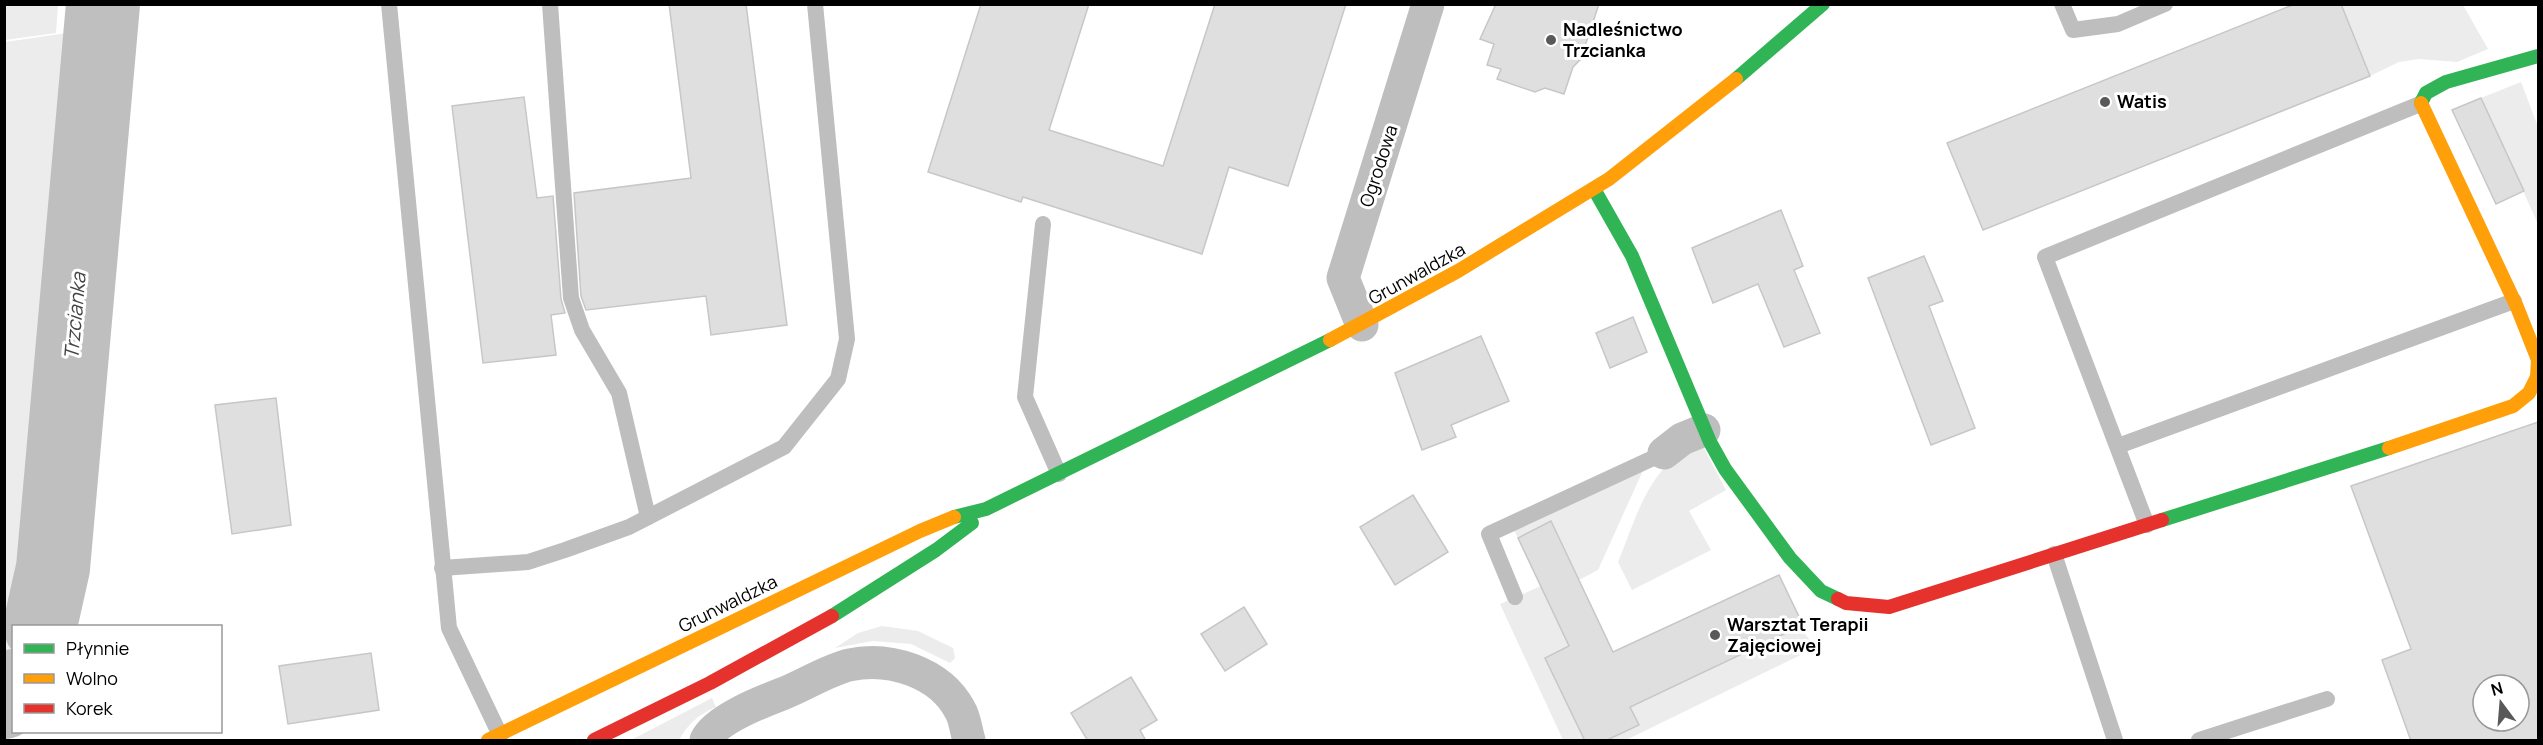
<svg xmlns="http://www.w3.org/2000/svg" width="2543" height="745" font-family="Manrope,sans-serif">
<style>
.green{fill:#ececec}
.lines{fill:none;stroke-linecap:round;stroke-linejoin:round}
.river{stroke:#bfbfbf;stroke-width:74}
.building{fill:#dfdfdf;stroke:#c7c7c7;stroke-width:1.5;fill-rule:evenodd}
.lane{stroke:#bebebe;stroke-width:16}
.street{stroke:#bebebe;stroke-width:33}
.fast{stroke:#30b455;stroke-width:14}
.slow{stroke:#ff9f0a;stroke-width:14}
.jam{stroke:#e5322d;stroke-width:14}
.poi-dot{fill:#595959;stroke:#fff;stroke-width:2}
.labels{text-anchor:middle;stroke-width:6;stroke-linejoin:round;paint-order:stroke}
.poi-label{font-size:18px;font-weight:bold;fill:#000;stroke:#fff;text-anchor:start}
.street-label{font-size:18px;fill:#000;stroke:#fff}
.water-label{font-size:20px;font-style:italic;fill:#444;stroke:#fff}
</style>
<rect width="100%" height="100%" fill="#fff"/>
<!-- green -->
<g class="green">
<polygon points="4,5 58,5 56,33 5,40"/>
<polygon points="2341,5 2463,5 2488,49 2457,62 2419,59 2399,62 2370,76"/>
<polygon points="95,29 49,568 36,626 14,626 13,679 5,695 5,42"/>
<polygon points="2521,82 2538,127 2538,224 2481,98"/>
<path d="M 1700,441 L 1726,490 L 1689,511 L 1711,550 L 1632,590 L 1618,562 C 1631,531 1642,491 1666,466 C 1676,456 1689,449 1700,441 Z"/>
<polygon points="1645,466 1598,570 1579,580 1551,521 1518,538 1514,530"/>
<polygon points="1541,586 1569,646 1545,658 1585,740 1563,740 1500,604"/>
<polygon points="1803,625 1805,627 1802,631 1817,647 1626,740 1606,740 1638,725 1630,707"/>
<polygon points="882,626 918,631 953,648 955,658 950,663 911,644 873,641 835,648 858,633"/>
<path d="M 712,698 L 716,707 C 698,715 689,723 679,740 L 631,740 Z"/>
</g>
<g class="lines">
<!-- river -->
<g class="river">
<polyline points="40,626 53,568 103,4"/>
<polyline points="4,702 14,686"/>
</g>
</g>
<!-- building -->
<g class="building">
<polygon points="669,4 746,4 787,325 711,335 706,296 586,310 581,296 574,193 691,178"/>
<polygon points="981,4 1089,4 1049,130 1163,166 1215,4 1346,4 1288,186 1229,167 1202,254 1023,197 1021,202 928,172"/>
<polygon points="1496,4 1599,4 1584,49 1585,55 1573,67 1564,94 1545,88 1535,92 1497,79 1501,69 1487,65 1494,44 1480,39"/>
<polygon points="2295,4 2341,4 2370,76 1983,230 1947,143"/>
<polygon points="524,97 537,198 553,196 561,299 565,313 551,315 556,355 483,363 452,106"/>
<polygon points="2481,98 2524,191 2496,204 2452,110"/>
<polygon points="1781,210 1803,266 1794,270 1820,333 1784,347 1758,284 1713,303 1692,248"/>
<polygon points="1924,256 1943,301 1929,306 1975,428 1931,445 1868,278"/>
<polygon points="1633,317 1647,352 1610,368 1596,333"/>
<polygon points="1481,336 1509,401 1451,425 1456,437 1422,450 1395,373"/>
<polygon points="276,398 291,525 232,534 215,405"/>
<path d="M 2538,422 L 2538,741 L 2411,741 L 2382,660 L 2411,649 L 2351,486 ZM 2483,685 L 2519,685 L 2519,721 L 2483,721 Z"/>
<polygon points="1413,495 1448,552 1395,585 1360,527"/>
<polygon points="1551,521 1613,652 1779,575 1803,625 1630,707 1639,725 1605,741 1585,741 1545,658 1569,646 1518,538"/>
<polygon points="1244,607 1267,644 1225,671 1201,634"/>
<polygon points="371,653 379,710 288,724 279,666"/>
<polygon points="1131,677 1157,720 1140,730 1146,741 1088,741 1071,713"/>
</g>
<g class="lines">
<!-- lane -->
<g class="lane">
<polyline points="389,4 449,628 500,735"/>
<polyline points="550,4 571,298 582,330 619,393 648,517"/>
<polyline points="2062,4 2073,30 2118,24 2165,4"/>
<polyline points="1043,224 1025,397 1059,474"/>
<polyline points="2118,446 2514,301"/>
<polyline points="2147,525 2045,257 2420,104"/>
<polyline points="2054,554 2115,740"/>
<polyline points="442,568 528,562 565,550 629,527 784,447 838,379 847,339 815,4"/>
<polyline points="1515,597 1489,534 1664,453"/>
<polyline points="2199,740 2327,699"/>
</g>
<!-- street -->
<g class="street">
<polyline points="1362,325 1343,278 1428,4"/>
<polyline points="1664,453 1682,439 1704,430"/>
<path d="M 706,740 C 715,720 761,702 782,694 C 803,686 828,670 849,665 C 889,656 940,672 960,710 C 965,718 966,731 969,740"/>
</g>
<!-- fast -->
<g class="fast">
<polyline points="1736,79 1823,4"/>
<polyline points="2421,103 2426,93 2446,82 2538,56"/>
<polyline points="1594,189 1632,256 1710,442 1725,469 1790,558 1821,591 1838,599"/>
<polyline points="954,517 986,509 1330,340"/>
<polyline points="2162,520 2389,448"/>
<polyline points="832,616 936,550 972,523"/>
</g>
<!-- slow -->
<g class="slow">
<polyline points="1330,340 1458,271 1609,179 1736,79"/>
<polyline points="2389,448 2513,406 2529,393 2537,377 2538,360 2517,307 2421,103"/>
<polyline points="488,740 920,531 954,517"/>
</g>
<!-- jam -->
<g class="jam">
<polyline points="1838,599 1846,603 1889,607 2162,520"/>
<polyline points="594,740 710,683 832,616"/>
</g>
</g>
<!-- markers -->
<g class="poi-dot">
<circle cx="1551" cy="40" r="6"/>
<circle cx="2105" cy="102" r="6"/>
<circle cx="1715" cy="635" r="6"/>
</g>
<g class="labels">
<!-- poi labels -->
<g class="poi-label">
<text x="1563" y="36">Nadleśnictwo<tspan x="1563" dy="21">Trzcianka</tspan></text>
<text x="2117" y="108">Watis</text>
<text x="1727" y="631">Warsztat Terapii<tspan x="1727" dy="21">Zajęciowej</tspan></text>
</g>
<!-- street labels -->
<g class="street-label">
<text transform="translate(1379 166) rotate(-72)" y="6">Ogrodowa</text>
<text transform="translate(1417 274) rotate(-29)" y="6">Grunwaldzka</text>
<text transform="translate(728 604) rotate(-26)" y="6">Grunwaldzka</text>
</g>
<!-- water labels -->
<g class="water-label">
<text transform="translate(75 316) rotate(-85)" y="7">Trzcianka</text>
</g>
</g>
<!-- border -->
<rect width="2543" height="745" fill="none" stroke="#000000" stroke-width="12"/>
<!-- legend -->
<rect x="12" y="625" width="210" height="108" fill="#ffffff" stroke="#999999" stroke-width="1.5"/>
<rect x="24" y="644" width="30" height="9" fill="#30b455" stroke="#999999" stroke-width="1.5"/>
<text x="66" y="655" font-size="18" fill="#000000">Płynnie</text>
<rect x="24" y="674" width="30" height="9" fill="#ff9f0a" stroke="#999999" stroke-width="1.5"/>
<text x="66" y="685" font-size="18" fill="#000000">Wolno</text>
<rect x="24" y="704" width="30" height="9" fill="#e5322d" stroke="#999999" stroke-width="1.5"/>
<text x="66" y="715" font-size="18" fill="#000000">Korek</text>
<!-- north arrow -->
<g transform="translate(2501 703) rotate(344)"><circle r="28" fill="#ffffff" stroke="#999999" stroke-width="1.5"/>
<path d="M0-4.5L10 22L0 15L-10 22Z" fill="#595959"/>
<text y="-9" font-size="16" font-weight="bold" text-anchor="middle" fill="#000000">N</text>
</g>
</svg>
